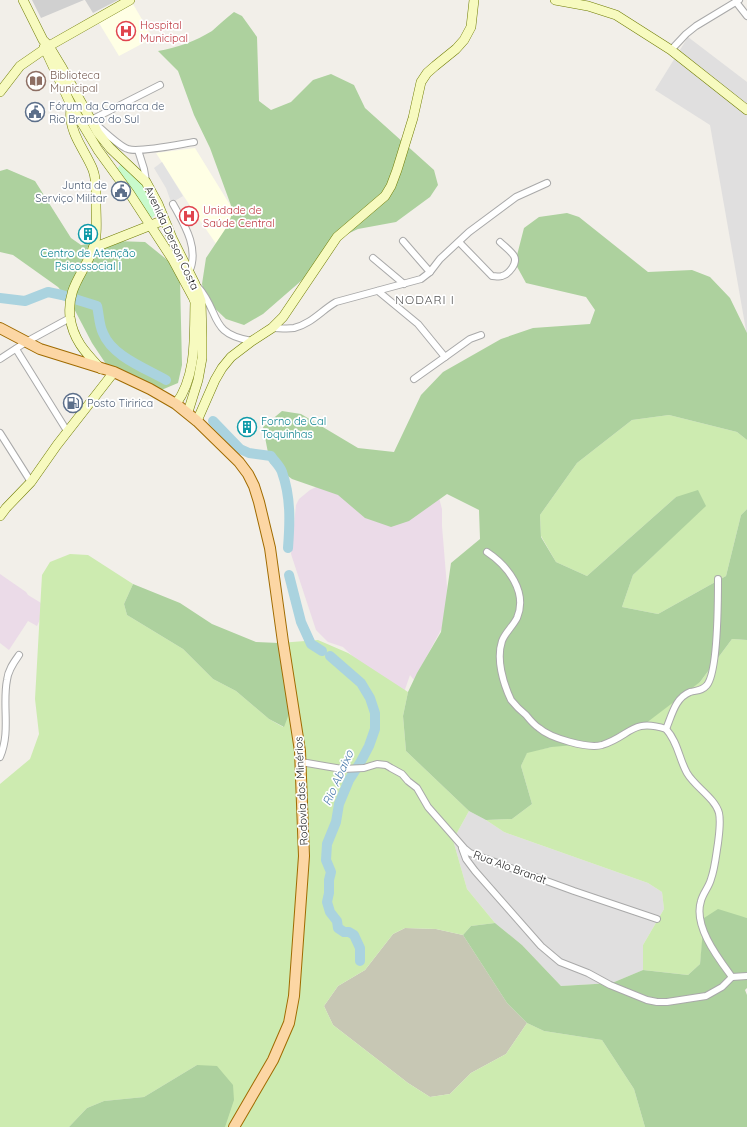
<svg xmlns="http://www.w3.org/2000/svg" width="747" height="1127" font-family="Quicksand,sans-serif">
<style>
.residential{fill:#e0dfdf}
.industrial{fill:#ebdbe8}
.education{fill:#ffffe5}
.religious{fill:#d0d0d0}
.construction{fill:#c7c7b4}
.grass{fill:#cdebb0}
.forest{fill:#add19e}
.park{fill:#c8facc}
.parking{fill:#e2e2e2}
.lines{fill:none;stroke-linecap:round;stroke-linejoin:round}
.river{stroke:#aad3df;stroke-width:10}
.street-casing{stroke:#a9a9a9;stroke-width:8}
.secondary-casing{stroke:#707d05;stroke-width:10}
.primary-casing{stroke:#a06b00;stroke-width:12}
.street{stroke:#fff;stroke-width:6}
.secondary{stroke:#f7fabf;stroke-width:9}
.primary{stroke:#fcd6a4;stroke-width:10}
.labels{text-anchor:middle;stroke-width:3.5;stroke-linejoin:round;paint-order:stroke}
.health-label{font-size:11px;fill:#be3a42;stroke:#fff;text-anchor:start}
.education-label{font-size:11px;fill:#785e54;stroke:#fff;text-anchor:start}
.service-label{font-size:11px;fill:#4e5e75;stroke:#fff;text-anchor:start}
.street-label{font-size:11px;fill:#222;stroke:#fff}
.culture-label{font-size:11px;fill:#0d838f;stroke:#fff}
.neighbourhood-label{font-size:12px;letter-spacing:1px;fill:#555;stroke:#fff}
.water-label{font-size:12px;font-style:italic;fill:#4a7aab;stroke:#fff}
</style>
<rect width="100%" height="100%" fill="#f2efe9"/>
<!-- residential -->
<g class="residential">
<polygon points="688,37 747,82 747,336 710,125 655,90"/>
<polygon points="469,811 486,820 504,832 648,883 662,892 664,909 643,945 643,970 612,983 561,986 522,945 495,923 467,889 453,840"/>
</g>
<!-- industrial -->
<g class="industrial">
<polygon points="326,482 439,498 442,509 442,526 447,587 446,614 442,628 414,680 410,675 402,698 362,665 343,647 328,642 316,630 291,554 296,505 299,499 310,490"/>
<polygon points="0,574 26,592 28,595 46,606 37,626 28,621 9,650 0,643"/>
</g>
<!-- education -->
<g class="education">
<polygon points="133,4 153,38 119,56 99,23"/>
<polygon points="195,148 227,200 250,235 221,251 192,209 156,153"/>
</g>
<!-- religious -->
<g class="religious">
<polygon points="32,0 84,0 41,18"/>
<polygon points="85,0 118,0 93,13"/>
</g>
<!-- construction -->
<polygon class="construction" points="405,928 436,929 463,935 507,1003 527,1023 506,1054 471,1073 450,1094 430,1097 408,1083 333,1025 324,1006 338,986 365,970 393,934"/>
<!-- grass -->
<g class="grass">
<polygon points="669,415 737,432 747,440 747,509 741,515 726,576 658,614 622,607 633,575 705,506 676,497 587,576 556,562 541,536 540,515 577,463 632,420"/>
<polygon points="70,554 88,555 133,584 124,604 127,615 183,649 213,679 236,691 269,719 283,727 292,706 279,643 318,640 348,653 408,692 403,716 406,751 469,811 453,840 467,889 495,923 471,926 463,935 436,929 405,928 393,934 365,970 338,986 324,1006 333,1025 408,1083 430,1097 450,1094 471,1073 506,1054 527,1023 544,1031 602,1040 634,1089 645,1127 225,1127 225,1126 197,1065 144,1097 104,1101 87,1108 69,1127 0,1127 0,784 30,759 39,734 35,699 42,575 50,562"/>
<polygon points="732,639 747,640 747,918 740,917 705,918 700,964 688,975 643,970 643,945 664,909 662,892 648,883 504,832 486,820 512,819 532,804 521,766 527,752 552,747 700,682"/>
</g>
<!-- forest -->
<g class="forest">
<path d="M 234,12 L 242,16 L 257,37 L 259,101 L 271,110 L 291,102 L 313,80 L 331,74 L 354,85 L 365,108 L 434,170 L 438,185 L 430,197 L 396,222 L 358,229 L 343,236 L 324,261 L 263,314 L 244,325 L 226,319 L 206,300 L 202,284 L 206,258 L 228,225 L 233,211 L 210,148 L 194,115 L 178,71 L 158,51 C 176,48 196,41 212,31 C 219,25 226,18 234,12 Z"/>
<polygon points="7,169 35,181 71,238 81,245 115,241 145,242 171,263 180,280 182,365 178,383 159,391 106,364 92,343 70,301 58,287 13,255 0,252 0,171"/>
<polygon points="567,213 579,217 648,272 692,270 710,277 730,298 747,333 747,440 737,432 669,415 632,420 577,463 540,515 541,537 556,562 587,576 676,497 698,490 706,506 633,575 622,607 658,614 726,576 741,515 747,509 747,640 732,639 700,682 637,730 606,742 552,747 527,753 521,766 532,804 512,819 486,820 469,811 406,751 403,716 408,692 417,673 441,632 451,563 480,539 479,510 447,494 409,521 391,527 365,518 338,495 292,479 270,463 263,427 282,411 301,414 358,448 394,452 421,395 443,372 501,339 533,328 590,324 595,310 586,297 526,283 515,263 524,228 539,217"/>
<polygon points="133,584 180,603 212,624 256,642 279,643 292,706 284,727 269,719 236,691 213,679 183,649 127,615 124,604"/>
<polygon points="718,909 747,918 747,988 745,990 747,995 747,1127 645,1127 634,1089 602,1040 544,1031 527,1023 507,1003 463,935 471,926 495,923 522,945 561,986 612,983 643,970 688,975 700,964 704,918"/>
<polygon points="197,1065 217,1066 233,1085 234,1100 225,1127 69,1127 87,1108 104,1101 144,1097"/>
</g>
<!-- park -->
<polygon class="park" points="120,165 122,165 145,187 155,215 152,218 149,216 117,169"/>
<!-- parking -->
<polygon class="parking" points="162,162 183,196 173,202 171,202 166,188 154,168"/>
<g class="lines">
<!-- river -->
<g class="river">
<path d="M 0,298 L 25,301 L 48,292 L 62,295 L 97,306 C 99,314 99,325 103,333 C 112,356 145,368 166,380"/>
<path d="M 213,421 L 240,449 L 249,453 L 271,456 C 274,461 280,466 282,472 C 291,497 290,522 288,548"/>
<polyline points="289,575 301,622 311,644 322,651"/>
<polyline points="330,656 361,683 370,698 375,713 375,729 369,746 360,763 349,780 339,804 336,822 327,844 326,860 331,872 329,880 329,893 327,902 330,912 337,921 338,928 344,932 349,932 354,935 360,948 360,961"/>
</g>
<defs>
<g id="street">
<polyline points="736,2 747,16"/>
<polyline points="671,50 686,34 696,26 739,0"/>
<path d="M 160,85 L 91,120 C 100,127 118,146 128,149 C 138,153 181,144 194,142"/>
<polyline points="138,150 144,169 146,181"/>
<path d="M 173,204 C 184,224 200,249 189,272"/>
<polyline points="403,241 430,272"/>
<path d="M 459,242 L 492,276 C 495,276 499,277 502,276 C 509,274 518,263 514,256 C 511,251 504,246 500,242"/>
<polyline points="373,258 404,284"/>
<path d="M 198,287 C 221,313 208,334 252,341"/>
<polyline points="378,291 418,324 445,357 470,339 481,335"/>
<path d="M 272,328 C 279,328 287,329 294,328 C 311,324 322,310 336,302 L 421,279 L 430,272 L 440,259 L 469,232 L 516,197 L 547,183"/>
<polyline points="16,349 67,431"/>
<polyline points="0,359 26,342 70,318"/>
<polyline points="414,379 445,357"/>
<polyline points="0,433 31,482"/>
<path d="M 487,552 C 508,566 528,592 517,618 C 513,626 505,633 502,641 C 496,659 503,683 511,700 C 515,705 521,711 526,715 C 530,720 534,725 539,728 C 550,738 588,749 602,745 C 631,736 631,718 666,729 C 678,742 679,759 687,773 C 695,787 715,798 719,813 C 721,822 719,834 718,843 C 716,855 715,868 711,879 C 709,887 703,893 701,901 C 693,926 718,958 732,977"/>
<path d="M 666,729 C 672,715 675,698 690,692 C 697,690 702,691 707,685 C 718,671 718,599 718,579"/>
<path d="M 0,757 C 11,732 2,705 7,680 C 8,670 14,662 19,655"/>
<polyline points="301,762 342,769 364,768 377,764 386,765 391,768 402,774 408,781 417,788 428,807 464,848 470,853 574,891 657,919"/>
<polyline points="462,848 466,859 475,871 541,946 560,962 588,973 610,985 647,1000 657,1002 667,1002 706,996 722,987 732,977 747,976"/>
</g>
<g id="secondary">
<polyline points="23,0 43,40 49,46 61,66 98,133 110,148 146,182 158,204 172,238 195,284 201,301 202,337 202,358 198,380 188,412"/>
<polyline points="555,0 588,6 616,15 671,50 747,110"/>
<path d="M 44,47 L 71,105 L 98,150 L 130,194 L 173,260 L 193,297 L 195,302 C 194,337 197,375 176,404"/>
<polyline points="0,92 20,66 49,46 130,0"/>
<path d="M 71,105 C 71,110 70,116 71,120 C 73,138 87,154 93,170 C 97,181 96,193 96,204 C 96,218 98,236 93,249 C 83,275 67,287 70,317 C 73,340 86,353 101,369"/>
<polyline points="93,248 164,220"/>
<polyline points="197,421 215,380 222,368 231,357 252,341 272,328 283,317 337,237 385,196 391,186 397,170 413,118 421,82 427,73 435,66 456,49 464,40 471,27 474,0"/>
<polyline points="0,516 6,508 31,482 57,445 114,372"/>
</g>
<polyline id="primary" points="0,328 40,349 114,372 150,389 176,404 197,421 239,462 248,474 254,486 259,502 270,548 283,642 300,751 304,856 294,996 289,1023 273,1060 234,1127"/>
</defs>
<!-- street casing -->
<use href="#street" class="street-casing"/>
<!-- secondary casing -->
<use href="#secondary" class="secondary-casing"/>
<!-- primary casing -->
<use href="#primary" class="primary-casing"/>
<!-- street -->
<use href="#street" class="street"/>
<!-- secondary -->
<use href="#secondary" class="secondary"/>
<!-- primary -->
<use href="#primary" class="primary"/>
</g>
<!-- icons -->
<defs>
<symbol id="hospital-ring" viewBox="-11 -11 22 22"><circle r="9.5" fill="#fff" stroke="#e0444e" stroke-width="1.5"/><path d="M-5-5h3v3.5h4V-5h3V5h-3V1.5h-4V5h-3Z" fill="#e0444e"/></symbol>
<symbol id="library-ring" viewBox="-11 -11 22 22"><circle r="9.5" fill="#fff" stroke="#8d6e63" stroke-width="1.5"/><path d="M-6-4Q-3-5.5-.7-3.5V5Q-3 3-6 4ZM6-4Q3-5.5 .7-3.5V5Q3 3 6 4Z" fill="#8d6e63"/></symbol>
<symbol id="civic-ring" viewBox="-11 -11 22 22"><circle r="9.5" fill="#fff" stroke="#5c6f8a" stroke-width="1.5"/><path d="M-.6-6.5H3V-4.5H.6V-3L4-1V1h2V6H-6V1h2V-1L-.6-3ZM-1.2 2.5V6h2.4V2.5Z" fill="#5c6f8a"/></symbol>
<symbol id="building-ring" viewBox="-11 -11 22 22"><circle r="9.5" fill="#fff" stroke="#0f9aa8" stroke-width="1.5"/><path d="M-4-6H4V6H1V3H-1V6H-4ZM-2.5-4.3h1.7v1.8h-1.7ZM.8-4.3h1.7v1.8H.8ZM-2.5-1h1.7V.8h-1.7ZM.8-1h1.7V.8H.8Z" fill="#0f9aa8"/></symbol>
<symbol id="fuel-ring" viewBox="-11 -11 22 22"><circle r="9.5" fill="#fff" stroke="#5c6f8a" stroke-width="1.5"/><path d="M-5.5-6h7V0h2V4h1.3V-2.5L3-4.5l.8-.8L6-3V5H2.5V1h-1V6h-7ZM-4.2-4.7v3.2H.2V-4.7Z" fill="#5c6f8a"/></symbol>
</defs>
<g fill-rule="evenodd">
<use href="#hospital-ring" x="115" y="20" width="22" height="22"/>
<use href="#library-ring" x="25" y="70" width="22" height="22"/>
<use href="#civic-ring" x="24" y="101" width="22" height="22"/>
<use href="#civic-ring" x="110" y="180" width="22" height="22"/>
<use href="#hospital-ring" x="178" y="205" width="22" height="22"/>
<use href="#building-ring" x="77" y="223" width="22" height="22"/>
<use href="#fuel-ring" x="62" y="392" width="22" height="22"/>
<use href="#building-ring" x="236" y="416" width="22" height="22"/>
</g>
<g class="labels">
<!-- health labels -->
<g class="health-label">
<text x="140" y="29">Hospital<tspan x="140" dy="13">Municipal</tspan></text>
<text x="203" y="214">Unidade de<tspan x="203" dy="13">Saúde Central</tspan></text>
</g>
<!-- education labels -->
<g class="education-label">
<text x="50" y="79">Biblioteca<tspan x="50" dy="13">Municipal</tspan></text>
</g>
<!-- service labels -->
<g class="service-label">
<text x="49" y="110">Fórum da Comarca de<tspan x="49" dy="13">Rio Branco do Sul</tspan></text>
<text x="107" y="189" text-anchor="end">Junta de<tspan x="107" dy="13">Serviço Militar</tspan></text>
<text x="87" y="407">Posto Tiririca</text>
</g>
<!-- street labels -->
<g class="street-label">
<text transform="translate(172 238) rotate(65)" y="4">Avenida Derson Costa</text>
<text transform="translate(301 791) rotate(-93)" y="4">Rodovia dos Minérios</text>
<text transform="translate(510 867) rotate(20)" y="4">Rua Alo Brandt</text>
</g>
<!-- culture labels -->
<g class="culture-label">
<text x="88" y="257">Centro de Atenção<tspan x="88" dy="13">Psicossocial I</tspan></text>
<text x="261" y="425" text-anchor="start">Forno de Cal<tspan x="261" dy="13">Toquinhas</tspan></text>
</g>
<!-- neighbourhood labels -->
<g class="neighbourhood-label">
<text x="425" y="304">NODARI I</text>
</g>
<!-- water labels -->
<g class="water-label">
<text transform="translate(338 778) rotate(-66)" y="4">Rio Abaixo</text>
</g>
</g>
</svg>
